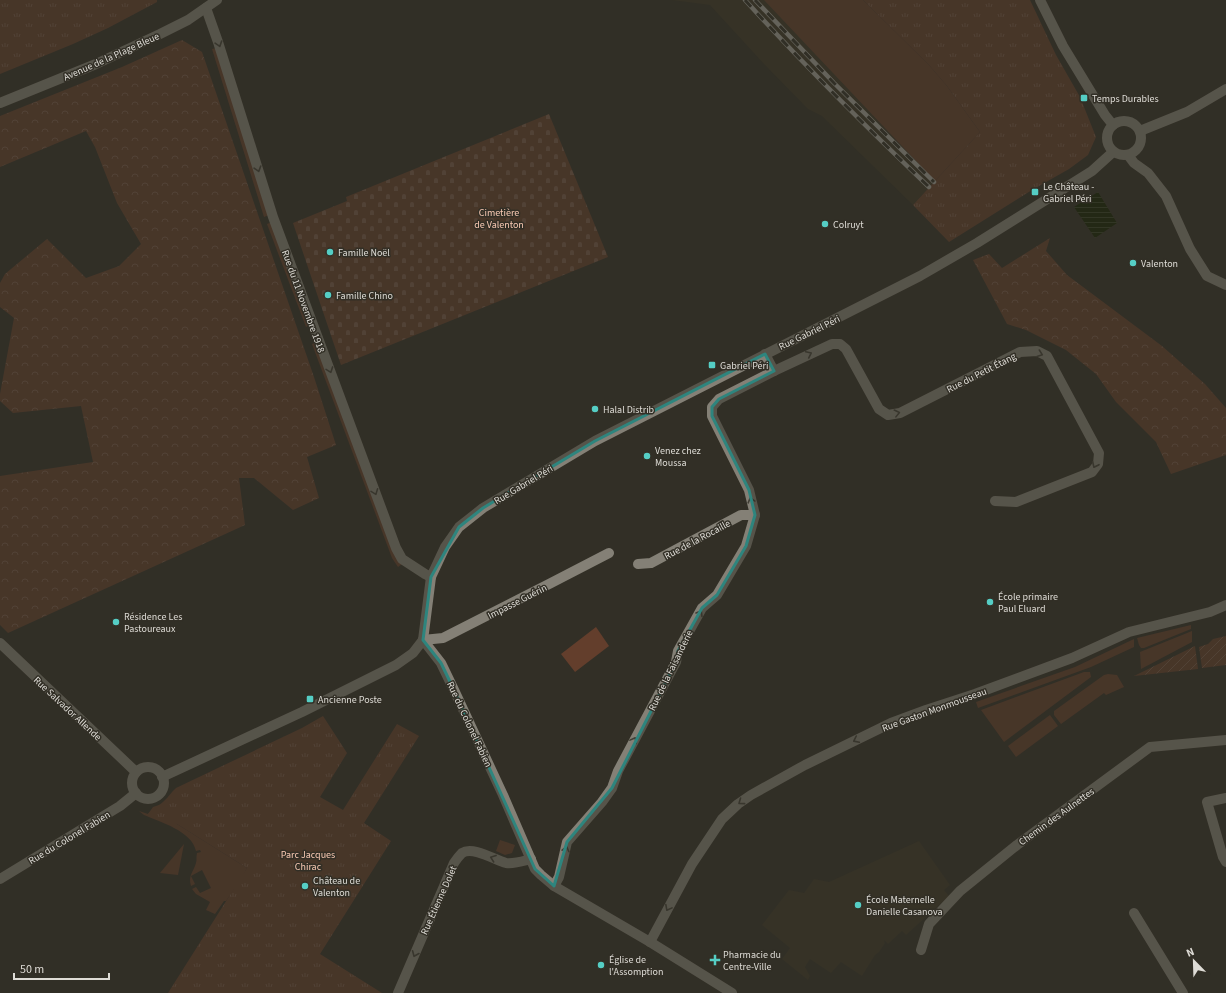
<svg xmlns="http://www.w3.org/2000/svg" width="1226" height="993" font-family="'Source Sans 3',sans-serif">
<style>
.built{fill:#3c3627}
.grass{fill:#633e2c}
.forest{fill:url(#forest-crowns)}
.cemetery{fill:url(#cemetery-stones)}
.park{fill:url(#park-tufts)}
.garden{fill:url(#garden-furrows)}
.water{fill:url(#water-rules)}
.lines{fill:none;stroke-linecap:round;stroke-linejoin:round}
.pedestrian{stroke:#848076;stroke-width:10}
.minor{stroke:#848076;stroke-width:10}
.tertiary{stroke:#848076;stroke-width:10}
.secondary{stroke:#848076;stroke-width:10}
.rail-casing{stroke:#a2a099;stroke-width:4.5}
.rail{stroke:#322f26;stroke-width:3;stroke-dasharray:9;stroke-linecap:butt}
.oneway{stroke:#423f36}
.marked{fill:none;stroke:#2e857e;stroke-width:3;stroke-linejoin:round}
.poi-dot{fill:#55cec5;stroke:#322f26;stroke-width:1.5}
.labels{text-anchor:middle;stroke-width:3;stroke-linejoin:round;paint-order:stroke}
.street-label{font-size:10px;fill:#dedcd6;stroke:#322f26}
.poi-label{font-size:10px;fill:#dedcd6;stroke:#322f26;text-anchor:start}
.park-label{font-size:10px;fill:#facab4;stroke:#322f26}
</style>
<defs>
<pattern id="forest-crowns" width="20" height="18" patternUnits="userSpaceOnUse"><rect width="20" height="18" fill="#633e2c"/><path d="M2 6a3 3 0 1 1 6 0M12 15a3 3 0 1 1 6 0" fill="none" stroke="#79594a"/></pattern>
<pattern id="cemetery-stones" width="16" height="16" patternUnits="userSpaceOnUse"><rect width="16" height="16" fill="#633e2c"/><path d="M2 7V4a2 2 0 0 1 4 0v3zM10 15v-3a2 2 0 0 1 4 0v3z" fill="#79594a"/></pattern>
<pattern id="park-tufts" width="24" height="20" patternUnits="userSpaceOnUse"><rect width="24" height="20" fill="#633e2c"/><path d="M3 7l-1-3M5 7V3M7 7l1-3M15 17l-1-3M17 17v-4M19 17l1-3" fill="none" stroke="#79594a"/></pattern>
<pattern id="garden-furrows" width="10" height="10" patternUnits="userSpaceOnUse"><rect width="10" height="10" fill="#633e2c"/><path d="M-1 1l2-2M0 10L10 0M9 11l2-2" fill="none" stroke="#79594a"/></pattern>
<pattern id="water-rules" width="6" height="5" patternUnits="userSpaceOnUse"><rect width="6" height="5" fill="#121f00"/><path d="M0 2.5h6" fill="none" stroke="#343f24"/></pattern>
</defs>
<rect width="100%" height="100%" fill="#322f26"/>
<!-- built -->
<g class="built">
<polygon points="672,0 863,0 980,132 913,205 822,116 808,109 765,65 710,5"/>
<polygon points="919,841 950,885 944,890 949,896 906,935 902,931 888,944 884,940 885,943 879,952 875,955 862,976 841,962 831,973 810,959 805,967 810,976 808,980 782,959 790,948 762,925 789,890 804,893 814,879 829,882"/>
</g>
<!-- grass -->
<g class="grass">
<polygon points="764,0 863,0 929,65 947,86 980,132 935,181"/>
<polygon points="217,48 269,215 264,217 212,49"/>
<polygon points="272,222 310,325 306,327 267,224"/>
<polygon points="317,342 402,564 398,567 392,558 312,344"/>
<polygon points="1191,625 1191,629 1144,648 1141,648 1139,645 1137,638"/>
<polygon points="596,627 609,646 575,672 561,654"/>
<polygon points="1192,631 1192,642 1141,669 1140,652"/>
<polygon points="1134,639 1134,647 1091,667 978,708 976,702 1075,667"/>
<polygon points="1084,672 1090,672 1091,677 1004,742 981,710"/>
<polygon points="1108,674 1117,675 1124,687 1106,695 1104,693 1061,724 1054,715 1054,711 1104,675"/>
<polygon points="1050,715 1058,726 1016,757 1008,746"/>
<path d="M 162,804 L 177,824 L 247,868 L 223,913 L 221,911 L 235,888 L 226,901 L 224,901 L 215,914 L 206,910 L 210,902 L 196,894 L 192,889 L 196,887 L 200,893 L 211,888 L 202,870 L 191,876 L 195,884 L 191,886 C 188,875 193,873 196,863 C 197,860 196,857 197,853 L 201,852 L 200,850 L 196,851 C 192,831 160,822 144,815 L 139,811 L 148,814 L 153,807 Z"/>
<polygon points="500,840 515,845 512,853 505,855 496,851"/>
<polygon points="184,844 178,875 160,873"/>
</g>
<!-- forest -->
<g class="forest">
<polygon points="182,40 202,52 314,377 336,445 307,457 319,498 293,510 254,478 239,478 245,525 8,633 0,625 0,476 93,462 81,406 13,413 0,401 0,394 14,318 0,307 0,283 5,274 47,239 86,278 119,266 141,244 117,203 95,147 86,131 0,167 0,116 122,67"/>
<polygon points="1050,238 1046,251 1067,275 1162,346 1205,384 1226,408 1226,455 1171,474 1156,442 1116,402 1096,374 1066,350 1026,330 1007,324 973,260 989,254 1002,268"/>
</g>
<!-- cemetery -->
<polygon class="cemetery" points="549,114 608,257 341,365 293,223 347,201 346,197"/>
<!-- park -->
<g class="park">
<polygon points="0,0 157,0 157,2 108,28 73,44 0,74"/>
<polygon points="863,0 1030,0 1056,55 1080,97 1096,137 1088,155 1069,169 1032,190 949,242 913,205 980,132 947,86 929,65"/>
<path d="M 323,716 L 347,753 L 320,797 L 343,810 L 397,724 L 419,736 L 364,823 L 391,841 L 320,954 L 382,993 L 168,993 L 247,868 L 177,824 L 148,814 C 154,807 158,807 164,801 C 169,797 171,792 176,788 L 302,728 Z"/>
</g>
<!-- garden -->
<g class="garden">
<polygon points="1226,636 1226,665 1202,668 1199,647 1208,644 1213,639"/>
<polygon points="1195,646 1198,669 1134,676"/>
</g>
<!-- water -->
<polygon class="water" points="1098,192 1117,223 1095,238 1074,207"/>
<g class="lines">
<!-- pedestrian -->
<polyline class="pedestrian" points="921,950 929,924 960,891 1017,845 1150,747 1226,740"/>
<!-- minor -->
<g class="minor">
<polyline points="1040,0 1063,46 1105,115 1113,125"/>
<polyline points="206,8 218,42 273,217 396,548 402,559 425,574 431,577"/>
<polyline points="1128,155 1134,163 1148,173 1166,196 1190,249 1207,276 1226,285"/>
<polyline points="765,354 774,371"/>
<polyline points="638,564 651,563 741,515 755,515"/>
<polyline points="423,640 443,638 551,583 609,553"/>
<polyline points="1226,798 1207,802 1223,857 1226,862"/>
<polyline points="554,886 559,877 567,842 602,802 612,788 618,771 676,662 678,651 702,608 717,595 746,546 755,515 749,490 712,416 712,407 719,399 774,371 832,344 840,344 846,349 879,409 888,415 900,413 1020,352 1037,351 1047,356 1099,453 1098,464 1092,472 1016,502 995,501"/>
<polyline points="1134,913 1183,993"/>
<polyline points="650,942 692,864 722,819 738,804 751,795 805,765 891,723 926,710 975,694 1072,658 1129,632 1210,612 1226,605"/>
<path d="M 398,993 L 454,863 C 456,860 459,856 462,853 C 473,846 495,860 506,863 C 515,864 523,861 531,859"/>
</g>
<!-- tertiary -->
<g class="tertiary">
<circle cx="1124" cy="138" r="17"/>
<polyline points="1140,131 1187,112 1226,89"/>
<polyline points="423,640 441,663 454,690 503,795 535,869 541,875 554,886 650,942 732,993"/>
<polyline points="0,643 136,772"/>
<circle cx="148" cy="783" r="16"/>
<polyline points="162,777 302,712 396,665 413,653 423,640 431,577 445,547 459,527 483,508 595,441 920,276 977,243 1092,171 1113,152"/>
<polyline points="0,879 120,806 136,793"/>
</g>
<!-- secondary -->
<polyline class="secondary" points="0,103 96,64 160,34 188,20 217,0"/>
<defs>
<g id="rail">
<path d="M 745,0 C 804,65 866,127 929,187"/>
<polyline points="755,0 834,83 934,182"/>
</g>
</defs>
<!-- rail casing -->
<use href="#rail" class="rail-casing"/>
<!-- rail -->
<use href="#rail" class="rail"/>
</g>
<!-- one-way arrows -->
<defs><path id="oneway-chevron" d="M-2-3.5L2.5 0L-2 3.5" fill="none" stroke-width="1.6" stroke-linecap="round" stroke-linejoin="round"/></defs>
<g class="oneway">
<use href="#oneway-chevron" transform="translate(219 44) rotate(72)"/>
<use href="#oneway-chevron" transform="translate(258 169) rotate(73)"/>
<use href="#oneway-chevron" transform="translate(809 354) rotate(-25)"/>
<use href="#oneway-chevron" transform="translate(1040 354) rotate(20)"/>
<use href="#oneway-chevron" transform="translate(330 370) rotate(70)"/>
<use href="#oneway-chevron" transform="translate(897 413) rotate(-14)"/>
<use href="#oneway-chevron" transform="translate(1095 465) rotate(115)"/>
<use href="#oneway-chevron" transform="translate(375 492) rotate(69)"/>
<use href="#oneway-chevron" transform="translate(751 500) rotate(-105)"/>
<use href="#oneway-chevron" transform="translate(700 613) rotate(-59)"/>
<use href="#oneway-chevron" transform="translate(634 740) rotate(-62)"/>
<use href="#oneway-chevron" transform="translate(856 740) rotate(154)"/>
<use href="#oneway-chevron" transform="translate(741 802) rotate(144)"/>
<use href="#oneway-chevron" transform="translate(566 849) rotate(-77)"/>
<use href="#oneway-chevron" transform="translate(493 858) rotate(-160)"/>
<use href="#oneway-chevron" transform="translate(668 908) rotate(118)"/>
<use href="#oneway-chevron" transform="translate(415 954) rotate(113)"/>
</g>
<!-- marked area -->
<path d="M0 0H1226V993H0ZM 765,354 L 774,371 L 719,399 L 712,407 L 712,416 L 749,490 L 755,515 L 746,546 L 717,595 L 702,608 L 678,651 L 676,662 L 612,788 L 567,842 L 554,886 L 535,869 L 454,690 L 441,663 L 423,640 L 431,577 L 459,527 L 483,508 L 595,441 Z" fill="#322f26" fill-opacity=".55" fill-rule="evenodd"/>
<path class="marked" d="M 765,354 L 774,371 L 719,399 L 712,407 L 712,416 L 749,490 L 755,515 L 746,546 L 717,595 L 702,608 L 678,651 L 676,662 L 612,788 L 567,842 L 554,886 L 535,869 L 454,690 L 441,663 L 423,640 L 431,577 L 459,527 L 483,508 L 595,441 Z"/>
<!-- markers -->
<g class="poi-dot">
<rect x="1080" y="94" width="8" height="8" rx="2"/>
<rect x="1031" y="188" width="8" height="8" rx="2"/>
<circle cx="825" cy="224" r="4"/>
<circle cx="330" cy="252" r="4"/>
<circle cx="1133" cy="263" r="4"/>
<circle cx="328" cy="295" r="4"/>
<rect x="708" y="361" width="8" height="8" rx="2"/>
<circle cx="595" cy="409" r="4"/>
<circle cx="647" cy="456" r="4"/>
<circle cx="990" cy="602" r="4"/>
<circle cx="116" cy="622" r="4"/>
<rect x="306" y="695" width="8" height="8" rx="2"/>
<circle cx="305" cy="886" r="4"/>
<circle cx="858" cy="905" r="4"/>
<path d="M713 954h4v4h4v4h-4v4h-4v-4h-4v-4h4z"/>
<circle cx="601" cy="965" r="4"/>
</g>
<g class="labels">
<!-- street labels -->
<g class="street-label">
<text transform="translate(111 56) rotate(-24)" y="4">Avenue de la Plage Bleue</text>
<text transform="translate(304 301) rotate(70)" y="4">Rue du 11 Novembre 1918</text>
<text transform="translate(809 332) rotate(-26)" y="4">Rue Gabriel Péri</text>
<text transform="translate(981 372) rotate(-27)" y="4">Rue du Petit Étang</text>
<text transform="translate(523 484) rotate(-31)" y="4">Rue Gabriel Péri</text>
<text transform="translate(697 539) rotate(-28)" y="4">Rue de la Rocaille</text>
<text transform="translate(517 601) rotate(-27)" y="4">Impasse Guérin</text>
<text transform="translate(670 670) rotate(-64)" y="4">Rue de la Faisanderie</text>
<text transform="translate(68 708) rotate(43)" y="4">Rue Salvador Allende</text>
<text transform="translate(934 709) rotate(-20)" y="4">Rue Gaston Monmousseau</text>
<text transform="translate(470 724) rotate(65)" y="4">Rue du Colonel Fabien</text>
<text transform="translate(1056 816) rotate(-36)" y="4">Chemin des Aulnettes</text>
<text transform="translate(69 837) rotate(-31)" y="4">Rue du Colonel Fabien</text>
<text transform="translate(438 900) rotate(-66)" y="4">Rue Étienne Dolet</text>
</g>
<!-- poi labels -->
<g class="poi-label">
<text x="1092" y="102">Temps Durables</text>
<text x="1043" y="190">Le Château -<tspan x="1043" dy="12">Gabriel Péri</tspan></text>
<text x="833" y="228">Colruyt</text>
<text x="338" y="256">Famille Noël</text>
<text x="1141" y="267">Valenton</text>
<text x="336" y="299">Famille Chino</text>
<text x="720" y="369">Gabriel Péri</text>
<text x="603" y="413">Halal Distrib</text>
<text x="655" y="454">Venez chez<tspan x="655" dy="12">Moussa</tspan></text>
<text x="998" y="600">École primaire<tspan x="998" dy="12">Paul Eluard</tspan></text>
<text x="124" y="620">Résidence Les<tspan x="124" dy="12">Pastoureaux</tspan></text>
<text x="318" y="703">Ancienne Poste</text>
<text x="313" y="884">Château de<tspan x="313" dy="12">Valenton</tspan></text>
<text x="866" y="903">École Maternelle<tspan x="866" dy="12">Danielle Casanova</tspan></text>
<text x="723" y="958">Pharmacie du<tspan x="723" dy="12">Centre-Ville</tspan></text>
<text x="609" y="963">Église de<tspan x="609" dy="12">l'Assomption</tspan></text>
</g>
<!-- park labels -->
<g class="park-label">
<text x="499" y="216">Cimetière<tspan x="499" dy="12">de Valenton</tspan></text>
<text x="308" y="858">Parc Jacques<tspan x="308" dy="12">Chirac</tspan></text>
</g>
</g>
<!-- north arrow -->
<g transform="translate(1194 961) rotate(337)" stroke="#322f26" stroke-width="3" paint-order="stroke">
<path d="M0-3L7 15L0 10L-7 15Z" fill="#dedcd6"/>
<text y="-6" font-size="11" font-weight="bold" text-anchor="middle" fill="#dedcd6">N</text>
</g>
<!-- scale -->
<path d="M14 973v6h95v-6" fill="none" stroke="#dedcd6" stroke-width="2"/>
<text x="20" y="973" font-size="12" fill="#dedcd6" stroke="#322f26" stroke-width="3" paint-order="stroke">50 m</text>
</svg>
